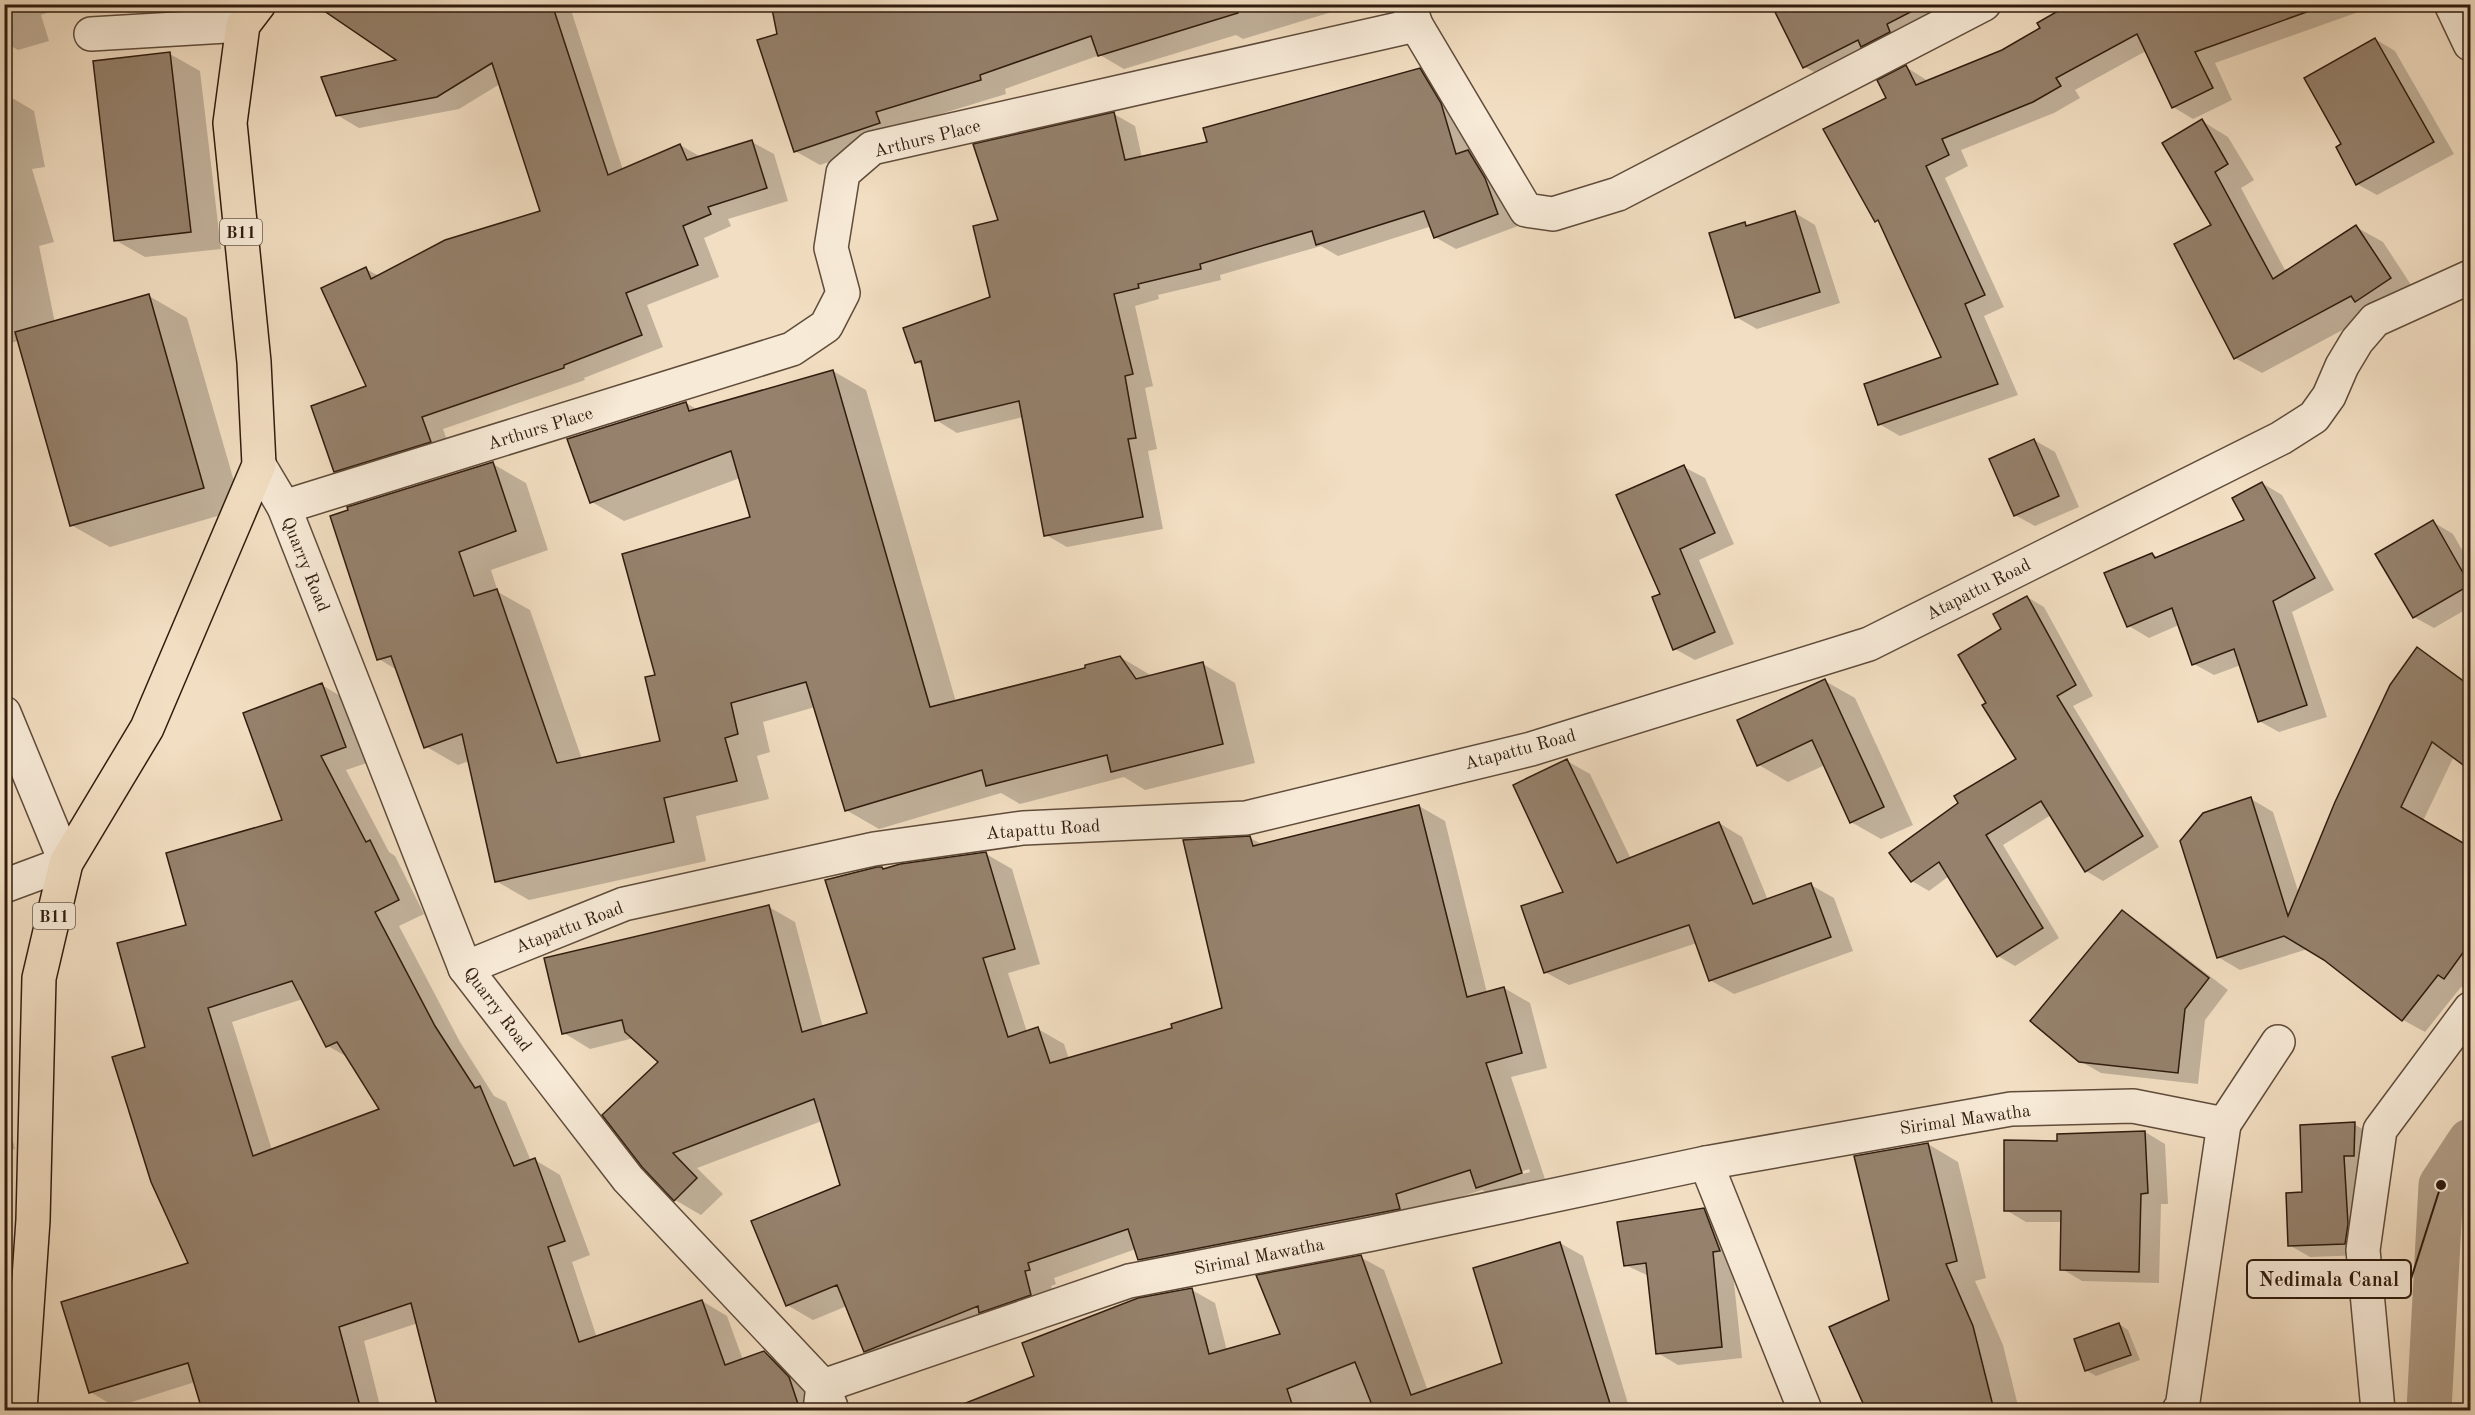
<svg xmlns="http://www.w3.org/2000/svg" width="2475" height="1415" font-family="'Old Standard TT',serif">
<style>
.shadow{fill:#0003;fill-rule:evenodd}
.lines{fill:none;stroke-linecap:round;stroke-linejoin:round}
.canal{stroke:#b09c85;stroke-width:45}
.building{fill:#95816c;stroke:#301c0e;stroke-width:1.5;fill-rule:evenodd}
.minor-casing{stroke:#604c3b;stroke-width:36}
.major-casing{stroke:#301c0e;stroke-width:36}
.minor{stroke:#f7ead7;stroke-width:33}
.major{stroke:#f2dec2;stroke-width:33}
.labels{text-anchor:middle;stroke-width:4.5;stroke-linejoin:round;paint-order:stroke}
.shield{fill:#f7ead7;stroke:#6c5a4a;stroke-width:1.5}
.shield-label{font-size:16px;font-weight:bold;fill:#301c0e}
.street-label{font-size:18px;fill:#301c0e;stroke:#f7ead7}
.leader{fill:none;stroke:#301c0e;stroke-width:2}
.callout-dot{fill:#301c0e;stroke:#f7ead7;stroke-width:2}
.callout{fill:#f7ead7;stroke:#301c0e;stroke-width:2}
.callout-label{font-size:20px;text-anchor:middle;font-weight:bold;fill:#301c0e}
</style>
<rect width="100%" height="100%" fill="#f2dec2"/>
<filter id="stains"><feTurbulence type="fractalNoise" baseFrequency=".00333" numOctaves="4"/><feColorMatrix values="0 0 0 0 .2 0 0 0 0 .09 0 0 0 0 .02 0 0 0 .5 -.17"/></filter>
<radialGradient id="worn" r=".72"><stop offset=".6" stop-color="#630" stop-opacity="0"/><stop offset="1" stop-color="#630" stop-opacity=".3"/></radialGradient>
<!-- shadow -->
<g class="shadow">
<polygon points="4,4 71,4 41,15 49,41 18,50 4,42"/>
<polygon points="325,4 569,4 623,170 680,145 701,157 752,142 774,154 788,201 728,219 731,226 704,238 719,277 647,305 663,347 584,378 585,380 443,429 452,454 357,483 336,471 368,387 366,269 379,276 542,212 500,84 459,109 359,128 337,115 400,61"/>
<polygon points="773,4 1358,4 1243,39 1236,35 1124,69 1100,55 1005,89 1006,94 901,126 904,137 820,165 795,151"/>
<polygon points="1558,4 1583,4 1569,11"/>
<polygon points="1775,4 1939,4 1947,19 1830,81 1805,67"/>
<polygon points="2073,4 2381,4 2215,63 2232,100 2193,119 2173,107 2146,51 2075,90 2080,98 2054,113 1961,150 1968,166 1945,178 2004,307 1984,316 2018,395 1900,436 1879,424 1943,358 1888,99 1906,67 1928,81 2003,51 2042,29"/>
<polygon points="2375,39 2395,51 2454,154 2377,195 2357,184 2343,145"/>
<polygon points="170,54 200,71 221,249 145,257 115,240"/>
<polygon points="1419,69 1440,81 1461,117 1473,154 1489,164 1506,191 1518,226 1456,249 1435,237 1432,226 1338,256 1321,246 1220,275 1221,280 1158,295 1159,299 1135,306 1153,386 1145,388 1157,449 1148,451 1163,529 1067,547 1046,535 1023,417 957,433 936,420 924,366 916,362 991,298 1000,221 1114,114 1135,126 1142,158 1209,143"/>
<polygon points="4,99 14,99 34,111 45,167 32,169 54,242 39,246 55,323 149,296 187,318 242,509 110,547 71,525 19,341 4,344"/>
<polygon points="2202,121 2228,137 2254,180 2241,188 2286,272 2356,227 2383,242 2417,294 2376,312 2262,373 2235,358 2213,225"/>
<polygon points="1795,213 1815,225 1840,303 1757,329 1736,317 1745,224 1750,227"/>
<polygon points="833,371 866,390 956,702 1087,669 1120,657 1152,676 1203,664 1235,683 1255,763 1145,790 1124,777 1020,804 1001,793 879,829 846,810 815,707 763,722 770,752 757,756 769,799 696,816 706,861 529,900 496,881 469,761 458,765 425,746 397,670 379,659 493,464 526,483 548,550 491,570 498,592 530,610 582,759 661,742 657,676 752,518 740,478 624,521 592,502 686,403 698,410"/>
<polygon points="2034,440 2055,452 2079,507 2035,526 2015,515"/>
<polygon points="1684,467 1705,478 1734,544 1699,560 1734,644 1695,660 1675,649 1662,595"/>
<polygon points="2262,483 2282,495 2334,590 2292,612 2327,717 2279,732 2259,721 2241,665 2214,675 2194,664 2179,625 2149,638 2129,626 2152,554 2159,558 2246,521"/>
<polygon points="2433,522 2453,534 2470,564 2470,607 2434,628 2414,617"/>
<polygon points="2027,597 2044,607 2093,696 2073,706 2159,847 2103,881 2086,871 2051,815 2003,845 2059,938 2015,966 1998,956 1949,876 1929,891 1912,881 2018,760 1988,703 2003,629"/>
<polygon points="2418,649 2470,684 2470,767 2454,756 2423,821 2469,848 2470,845 2470,986 2467,990 2461,987 2425,1032 2403,1020 2308,949 2240,970 2218,957 2251,799 2273,812 2299,894"/>
<polygon points="1825,681 1855,698 1913,825 1881,839 1851,822 1825,765 1788,782 1759,765"/>
<path d="M 322,685 L 347,700 L 370,762 L 346,770 L 389,852 L 395,856 L 424,914 L 399,926 L 460,1042 L 494,1096 L 506,1102 L 531,1161 L 535,1160 L 560,1175 L 590,1255 L 572,1262 L 597,1338 L 702,1301 L 727,1316 L 743,1360 L 764,1353 L 790,1367 L 820,1410 L 439,1410 L 418,1323 L 364,1341 L 381,1410 L 204,1410 L 195,1382 L 116,1407 L 90,1392 L 190,1264 L 147,1048 L 188,926 L 284,821 ZM 303,999 L 328,1046 L 349,1058 L 381,1110 L 272,1150 L 232,1022 Z"/>
<polygon points="1567,761 1590,774 1631,859 1719,823 1742,837 1768,900 1811,885 1834,898 1853,951 1734,994 1710,980 1697,943 1569,985 1545,972 1565,893"/>
<path d="M 1419,806 L 1445,821 L 1487,993 L 1504,988 L 1530,1003 L 1547,1068 L 1511,1077 L 1548,1188 L 1503,1202 L 1482,1190 L 1422,1209 L 1166,1274 L 1139,1259 L 1136,1249 L 1054,1278 L 1056,1284 L 1051,1286 L 1057,1309 L 892,1366 L 866,1351 L 847,1306 L 813,1320 L 787,1305 L 842,1186 L 822,1121 L 697,1168 L 723,1194 L 701,1215 L 675,1200 L 660,1062 L 634,1038 L 590,1049 L 564,1033 L 769,907 L 795,922 L 823,1028 L 869,1014 L 882,868 L 885,870 L 986,854 L 1012,869 L 1040,964 L 1008,973 L 1027,1032 L 1038,1029 L 1064,1044 L 1069,1059 L 1174,1029 L 1224,1009 L 1250,838 L 1264,845 ZM 1529,1169 L 1530,1172 L 1484,1184 Z"/>
<polygon points="2122,912 2142,924 2228,990 2205,1020 2198,1084 2101,1073 2080,1061"/>
<polygon points="4,1106 15,1149 4,1151"/>
<polygon points="2354,1124 2374,1136 2365,1255 2310,1257 2289,1245 2303,1194"/>
<polygon points="2145,1132 2165,1144 2168,1204 2161,1204 2159,1283 2082,1281 2062,1269 2063,1222 2026,1222 2006,1210"/>
<polygon points="1928,1144 1958,1162 1986,1278 1975,1281 2003,1345 2019,1410 1868,1410 1831,1327 1891,1301"/>
<polygon points="1704,1210 1724,1221 1732,1264 1742,1358 1678,1365 1658,1353 1649,1276 1625,1265"/>
<polygon points="1560,1243 1583,1256 1630,1410 951,1410 1036,1377 1192,1290 1215,1303 1227,1351 1282,1335 1360,1257 1384,1270 1428,1391 1504,1364"/>
<polygon points="2119,1324 2128,1330 2140,1360 2096,1376 2086,1370"/>
</g>
<g class="lines">
<!-- canal -->
<polyline class="canal" points="2429,1410 2441,1185 2470,1141"/>
</g>
<!-- building -->
<g class="building">
<polygon points="314,4 552,4 608,175 680,144 687,160 752,140 767,188 708,207 711,214 683,226 698,265 626,293 642,335 564,365 564,368 422,417 431,442 334,472 311,406 366,386 321,288 366,267 371,279 445,240 540,211 492,63 437,97 336,116 321,77 396,60"/>
<polygon points="771,4 1237,4 1238,13 1098,56 1091,36 980,75 981,80 876,112 880,123 794,152 757,40 777,34"/>
<polygon points="1771,4 1926,4 1887,24 1890,32 1861,47 1858,40 1803,68"/>
<polygon points="2070,4 2314,4 2315,9 2195,52 2213,88 2172,108 2137,34 2056,78 2061,86 2033,102 1942,139 1949,155 1926,166 1985,295 1965,304 1998,384 1878,425 1864,384 1941,357 1878,220 1875,222 1823,129 1886,98 1877,80 1906,65 1916,85 2002,50 2040,28 2037,23"/>
<polygon points="2375,38 2434,142 2356,185 2336,147 2341,144 2304,78"/>
<polygon points="170,52 191,232 114,241 93,61"/>
<polygon points="1420,68 1441,103 1456,154 1468,150 1485,178 1498,214 1434,238 1424,211 1316,245 1312,231 1200,264 1201,269 1138,284 1139,288 1114,294 1133,374 1125,376 1136,438 1128,439 1143,517 1044,536 1019,401 935,421 921,361 915,363 903,328 990,297 973,226 998,220 973,144 1114,112 1125,160 1207,142 1203,128"/>
<polygon points="2202,119 2228,164 2215,172 2273,279 2356,225 2391,278 2355,302 2351,296 2234,359 2174,244 2211,225 2162,143"/>
<polygon points="1795,211 1820,292 1735,318 1709,233 1745,222 1746,226"/>
<polygon points="149,294 204,488 70,526 15,332"/>
<polygon points="833,370 930,707 1085,668 1085,665 1120,656 1136,679 1203,662 1223,744 1111,772 1107,755 986,786 982,770 845,811 806,682 731,703 738,734 725,738 737,781 664,798 674,842 495,882 462,734 424,748 391,656 377,660 330,516 348,510 347,507 493,462 516,531 459,552 474,596 497,589 557,763 660,741 645,677 655,675 622,554 750,517 731,451 590,503 567,439 686,402 689,411"/>
<polygon points="2034,439 2059,496 2014,516 1989,459"/>
<polygon points="1684,465 1715,533 1680,549 1715,632 1673,650 1652,597 1660,594 1616,495"/>
<polygon points="2262,482 2315,578 2273,601 2307,705 2258,722 2234,649 2192,665 2172,608 2127,627 2104,573 2152,553 2155,558 2244,520 2232,498"/>
<polygon points="2433,520 2470,585 2413,618 2375,554"/>
<polygon points="2027,596 2076,685 2057,696 2143,836 2085,872 2041,801 1986,835 2043,928 1997,957 1939,862 1911,882 1889,853 1958,803 1954,796 2016,759 1982,705 1986,703 1958,655 2001,629 1993,614"/>
<polygon points="2417,647 2470,686 2470,770 2432,742 2401,807 2470,847 2470,943 2444,979 2438,975 2402,1021 2324,960 2284,936 2217,958 2180,841 2203,813 2251,797 2288,916 2335,802 2390,685"/>
<polygon points="1825,679 1884,807 1850,823 1812,740 1757,766 1737,720"/>
<path d="M 322,683 L 346,747 L 321,756 L 366,842 L 370,840 L 399,900 L 375,912 L 435,1026 L 475,1088 L 480,1086 L 514,1166 L 535,1158 L 565,1241 L 548,1247 L 579,1342 L 702,1300 L 725,1365 L 764,1351 L 789,1377 L 800,1410 L 438,1410 L 411,1303 L 339,1327 L 361,1410 L 202,1410 L 188,1363 L 89,1393 L 61,1302 L 188,1263 L 151,1182 L 112,1057 L 145,1047 L 117,943 L 186,925 L 166,853 L 282,820 L 243,713 ZM 292,981 L 326,1047 L 337,1042 L 379,1109 L 253,1156 L 208,1008 Z"/>
<polygon points="1567,759 1617,863 1719,822 1753,904 1811,883 1831,937 1709,981 1689,925 1544,973 1521,906 1563,892 1513,785"/>
<polygon points="1419,805 1467,997 1504,987 1522,1053 1486,1063 1522,1173 1476,1188 1470,1170 1396,1194 1400,1209 1138,1260 1128,1229 1028,1263 1030,1270 1025,1271 1031,1295 979,1313 978,1306 864,1352 837,1285 786,1306 751,1221 840,1185 814,1099 673,1153 697,1178 674,1201 642,1167 602,1115 658,1062 625,1032 622,1020 562,1034 544,958 769,905 802,1032 867,1013 825,880 877,867 882,867 883,869 900,864 986,852 1015,949 983,958 1008,1037 1038,1027 1050,1063 1172,1028 1171,1024 1222,1008 1183,840 1250,836 1253,846"/>
<polygon points="2122,910 2209,978 2185,1009 2178,1073 2079,1062 2030,1021"/>
<polygon points="2355,1122 2354,1156 2344,1156 2348,1224 2345,1244 2288,1246 2286,1193 2302,1192 2300,1125"/>
<polygon points="2145,1131 2148,1193 2141,1194 2139,1272 2060,1270 2061,1211 2004,1211 2004,1140 2057,1141 2057,1134"/>
<polygon points="1928,1143 1957,1261 1946,1264 1973,1326 1994,1410 1866,1410 1829,1327 1889,1300 1854,1156"/>
<polygon points="1704,1208 1720,1251 1713,1252 1722,1347 1656,1354 1646,1263 1624,1266 1617,1222"/>
<polygon points="1560,1242 1612,1410 1374,1410 1355,1362 1287,1389 1294,1410 953,1410 953,1408 1034,1376 1022,1343 1138,1298 1192,1288 1209,1354 1280,1334 1256,1275 1361,1255 1411,1395 1502,1363 1473,1268"/>
<polygon points="2119,1323 2131,1355 2085,1371 2074,1339"/>
</g>
<g class="lines">
<defs>
<g id="minor">
<polyline points="1409,4 1416,25 1526,210 1553,214 1618,194 1984,4"/>
<polyline points="2451,4 2470,44"/>
<polyline points="91,34 243,25 240,4"/>
<polyline points="259,465 284,507 465,968 628,1179 823,1386 831,1407"/>
<polyline points="284,507 792,349 826,326 843,293 831,248 843,173 872,148 1416,25"/>
<polyline points="4,713 66,863 4,886"/>
<polyline points="465,968 624,904 874,849 1023,828 1246,818 1531,749 1869,644 2281,438 2314,417 2329,396 2342,366 2357,341 2375,320 2470,277"/>
<polyline points="1706,1163 1805,1410"/>
<polyline points="820,1410 823,1386 1129,1281 1372,1234 1706,1163 2011,1109 2133,1106 2224,1124 2278,1042"/>
<polyline points="2179,1410 2182,1408 2224,1124"/>
<polyline points="2378,1410 2363,1250 2380,1130 2470,1009"/>
</g>
<polyline id="major" points="20,1410 33,1220 39,978 66,863 147,728 259,465 254,362 230,123 243,25 259,4"/>
</defs>
<!-- minor casing -->
<use href="#minor" class="minor-casing"/>
<!-- major casing -->
<use href="#major" class="major-casing"/>
<!-- minor -->
<use href="#minor" class="minor"/>
<!-- major -->
<use href="#major" class="major"/>
</g>
<g class="labels">
<!-- shield labels -->
<g class="shield">
<rect x="220" y="219" width="42" height="26" rx="4.5"/>
<rect x="33" y="903" width="42" height="26" rx="4.5"/>
</g>
<g class="shield-label">
<text x="241" y="238">B11</text>
<text x="54" y="922">B11</text>
</g>
<!-- street labels -->
<g class="street-label">
<text transform="translate(927 138) rotate(-14)" y="6">Arthurs Place</text>
<text transform="translate(540 428) rotate(-17)" y="6">Arthurs Place</text>
<text transform="translate(306 564) rotate(68)" y="6">Quarry Road</text>
<text transform="translate(1978 589) rotate(-27)" y="6">Atapattu Road</text>
<text transform="translate(1520 749) rotate(-15)" y="6">Atapattu Road</text>
<text transform="translate(1043 829) rotate(-4)" y="6">Atapattu Road</text>
<text transform="translate(569 927) rotate(-21)" y="6">Atapattu Road</text>
<text transform="translate(498 1009) rotate(53)" y="6">Quarry Road</text>
<text transform="translate(1965 1119) rotate(-8)" y="6">Sirimal Mawatha</text>
<text transform="translate(1259 1256) rotate(-11)" y="6">Sirimal Mawatha</text>
</g>
</g>
<!-- callouts -->
<path class="leader" d="M2441 1185L2411 1279"/>
<circle class="callout-dot" cx="2441" cy="1185" r="6"/>
<rect class="callout" x="2247" y="1260" width="164" height="38" rx="6"/>
<g class="callout-label">
<text x="2329" y="1286">Nedimala Canal</text>
</g>
<!-- margin -->
<rect width="2475" height="1415" fill="none" stroke="#f2dec2" stroke-width="24"/>
<rect x="6" y="6" width="2463" height="1403" fill="none" stroke="#301c0e" stroke-width="3"/>
<rect x="12" y="12" width="2451" height="1391" fill="none" stroke="#301c0e" stroke-width="1.5"/>
<rect width="100%" height="100%" filter="url(#stains)"/>
<rect width="100%" height="100%" fill="url(#worn)"/>
</svg>
